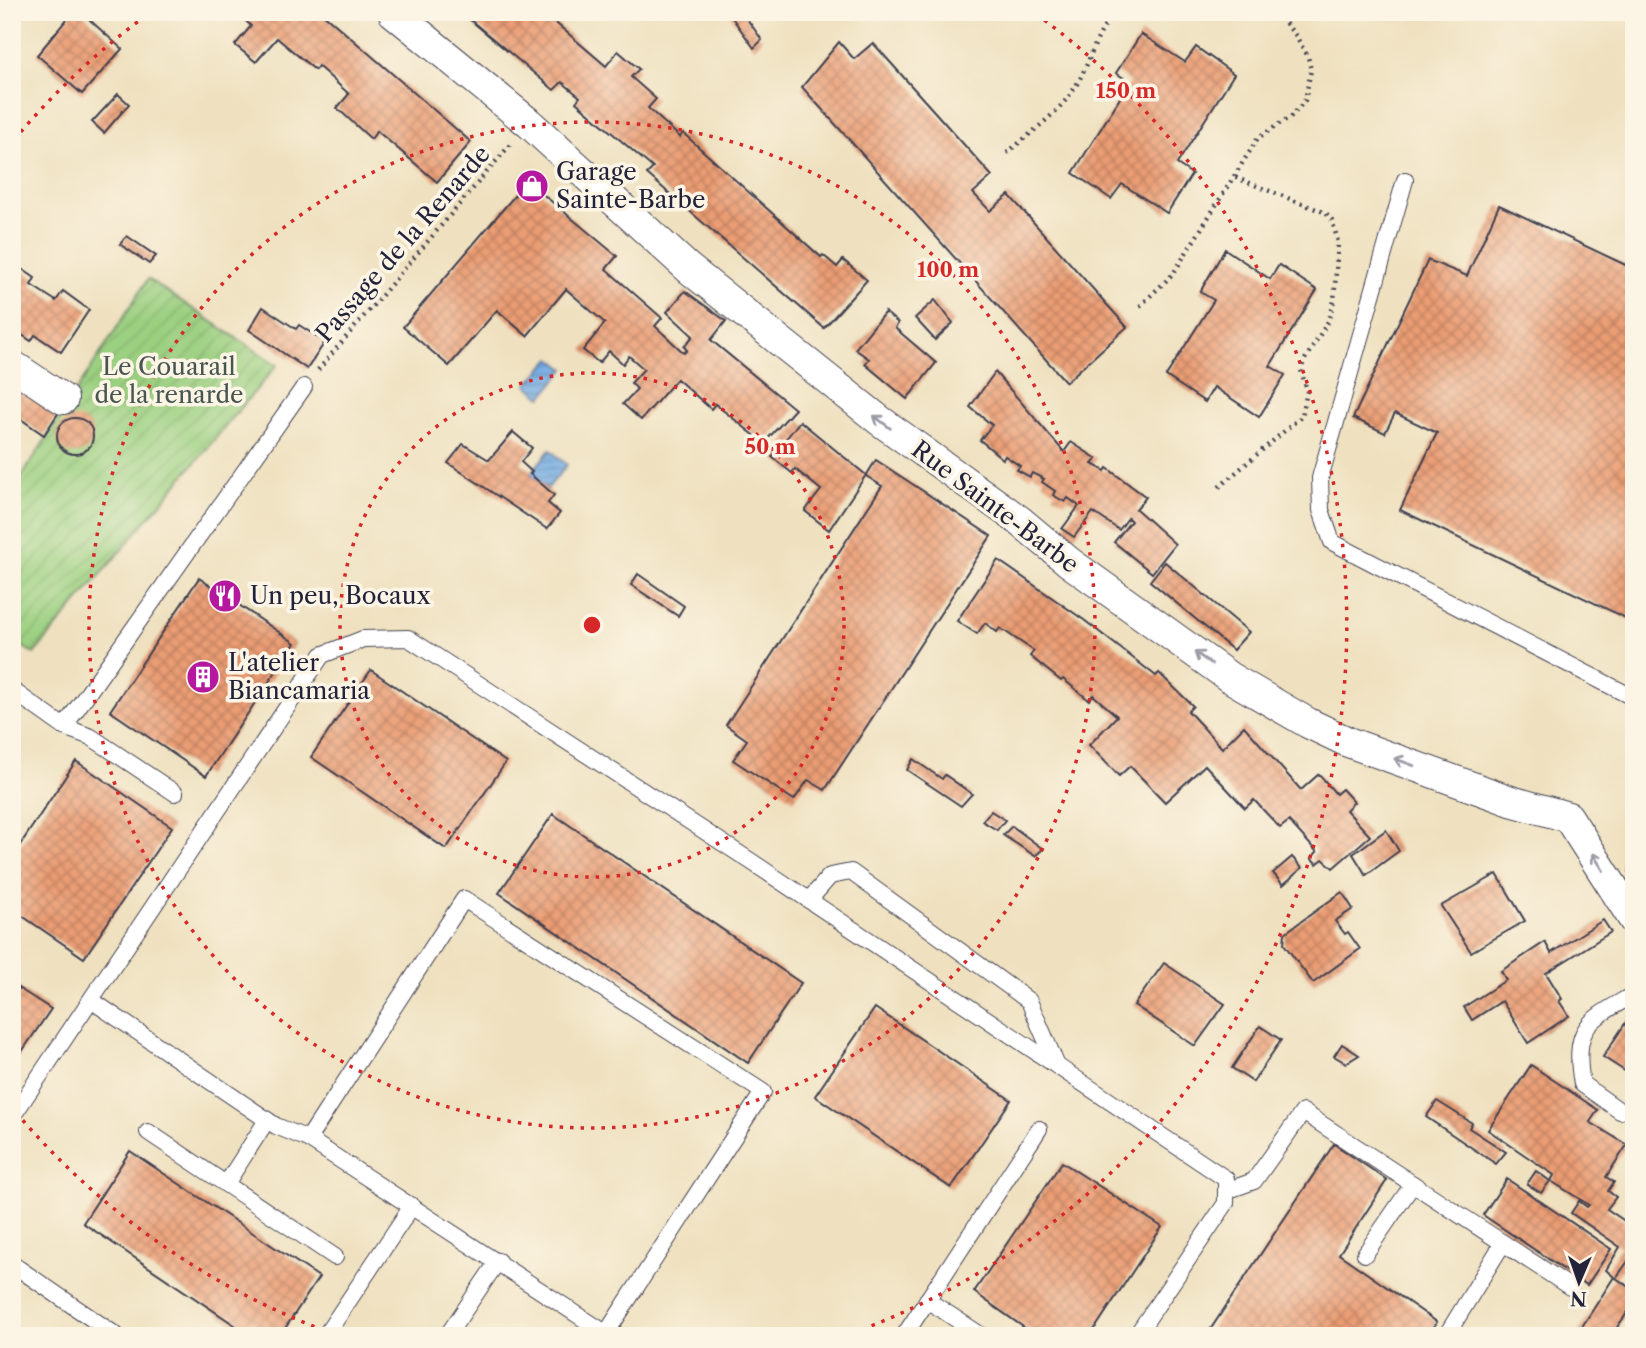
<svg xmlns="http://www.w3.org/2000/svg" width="1646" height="1348" font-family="'Libre Caslon Text',serif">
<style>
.garden{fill:url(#garden-furrows);stroke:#5f795e;stroke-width:2}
.water{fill:url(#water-rules);stroke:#4b678f;stroke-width:2}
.building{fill:url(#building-cross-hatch)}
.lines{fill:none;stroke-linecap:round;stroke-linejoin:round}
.service-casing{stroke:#413f4f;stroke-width:18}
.minor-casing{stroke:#413f4f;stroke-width:32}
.path{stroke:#413f4f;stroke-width:4.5;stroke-dasharray:2 5;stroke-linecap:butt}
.service{stroke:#fff;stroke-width:16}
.minor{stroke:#fff;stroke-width:30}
.oneway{stroke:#9c9ca7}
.ring{fill:none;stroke:#d62828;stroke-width:3.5;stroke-dasharray:3.5 7}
.labels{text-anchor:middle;stroke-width:7;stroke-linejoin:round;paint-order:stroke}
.poi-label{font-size:24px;fill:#22223b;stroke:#fcf5e5;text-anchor:start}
.street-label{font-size:24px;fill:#22223b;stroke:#fcf5e5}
.park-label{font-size:24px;fill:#475650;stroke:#fcf5e5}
.centre{fill:#d62828;stroke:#fcf5e5;stroke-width:3.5}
.ring-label{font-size:21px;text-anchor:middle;font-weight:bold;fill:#d62828;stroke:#fcf5e5;stroke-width:7;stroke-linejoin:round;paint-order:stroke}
</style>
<defs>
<pattern id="garden-furrows" width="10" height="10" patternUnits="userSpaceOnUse" patternTransform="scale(1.75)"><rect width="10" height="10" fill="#9cd081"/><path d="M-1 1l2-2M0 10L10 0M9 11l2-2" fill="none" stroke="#86b270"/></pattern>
<pattern id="water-rules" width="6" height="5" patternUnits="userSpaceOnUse" patternTransform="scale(1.75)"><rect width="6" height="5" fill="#74ace3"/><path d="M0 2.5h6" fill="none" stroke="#5f8cb9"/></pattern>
<pattern id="building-cross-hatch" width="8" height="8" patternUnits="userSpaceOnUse" patternTransform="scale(1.75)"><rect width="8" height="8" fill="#eb9d73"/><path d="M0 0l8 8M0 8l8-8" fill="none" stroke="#be8060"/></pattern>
</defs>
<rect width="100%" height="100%" fill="#fcf5e5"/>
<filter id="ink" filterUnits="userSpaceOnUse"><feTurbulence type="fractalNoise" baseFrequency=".0143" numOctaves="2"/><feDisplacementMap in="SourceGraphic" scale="14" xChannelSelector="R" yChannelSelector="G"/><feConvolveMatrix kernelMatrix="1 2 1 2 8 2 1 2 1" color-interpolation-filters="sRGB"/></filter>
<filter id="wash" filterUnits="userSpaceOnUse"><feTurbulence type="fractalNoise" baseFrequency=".00686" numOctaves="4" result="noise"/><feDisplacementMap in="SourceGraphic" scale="28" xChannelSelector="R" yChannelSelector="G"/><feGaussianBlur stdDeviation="1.57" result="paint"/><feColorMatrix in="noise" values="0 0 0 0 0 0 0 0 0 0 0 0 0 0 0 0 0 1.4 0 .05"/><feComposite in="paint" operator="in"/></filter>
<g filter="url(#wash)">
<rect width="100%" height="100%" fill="#efe1c0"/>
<!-- garden -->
<polygon class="garden" points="148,279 277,365 34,654 12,639 12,492"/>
<!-- water -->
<g class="water">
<polygon points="551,358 565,369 542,397 527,385"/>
<polygon points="550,450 567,465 547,489 530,474"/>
</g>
<g id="blocks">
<!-- building -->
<g class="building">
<polygon points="73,12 81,12 122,49 82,94 37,55"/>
<polygon points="237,12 321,12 471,142 437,182 377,131 371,139 337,108 349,94 318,66 315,70 277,38 256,62 235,45 251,26"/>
<polygon points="473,12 543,12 606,66 618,51 639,69 631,77 656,99 648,108 680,137 683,133 821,257 823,255 837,267 843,260 867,280 824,328 647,174 653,168 576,102 580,97 562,82 554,90 468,18"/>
<polygon points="728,12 742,12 762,40 754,48"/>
<polygon points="1141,34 1185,62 1196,47 1234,74 1177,164 1192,174 1167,213 1122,184 1111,199 1073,173 1130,82 1116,73"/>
<polygon points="839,42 854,59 873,43 992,176 973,193 990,211 1009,195 1127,327 1066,382 802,87"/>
<polygon points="118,94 129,104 104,133 92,122"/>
<polygon points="527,181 617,256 606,269 662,318 655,326 684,353 687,350 684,347 693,336 667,312 685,291 726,321 711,340 795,409 764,443 715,404 711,409 677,379 641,420 623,404 637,389 631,383 644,369 629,356 623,364 609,351 599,363 583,350 605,323 566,289 527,336 497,310 449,366 403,327"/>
<polygon points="1499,205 1634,269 1634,622 1400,510 1437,433 1395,413 1385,433 1353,418 1428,260 1467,276"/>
<polygon points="127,236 156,256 149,264 120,244"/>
<polygon points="1225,249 1270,279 1279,265 1317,290 1270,366 1285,375 1259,417 1214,387 1205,402 1166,376 1214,300 1200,292"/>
<polygon points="12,262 35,278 31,285 56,301 63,291 89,310 61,352 35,335 31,341 12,328"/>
<polygon points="935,300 953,323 935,340 915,318"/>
<polygon points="263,307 296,329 299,325 325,342 307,369 249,330"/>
<polygon points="885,312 898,323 895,328 936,363 907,399 865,364 869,359 855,349"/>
<polygon points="995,372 1064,452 1071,442 1097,459 1092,464 1105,471 1107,468 1146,497 1136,509 1175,544 1152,573 1114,542 1131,521 1128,518 1119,530 1093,512 1074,537 1062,529 1079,506 1068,498 1065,502 1053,495 1055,491 1042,482 1044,479 1032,473 1030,477 1017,470 1020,466 1005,456 1003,459 980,440 992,425 970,407"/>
<polygon points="12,380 59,412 44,435 12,413"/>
<circle cx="75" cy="436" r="18"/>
<polygon points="800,421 866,475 829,530 805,511 821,490 795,469 792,473 772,457"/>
<polygon points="513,432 532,448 521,462 532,472 530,474 554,495 548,503 560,513 547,529 448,463 463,444 489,460"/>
<polygon points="876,460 991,536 825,790 808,780 794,800 733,760 747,740 726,725 882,486 866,476"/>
<polygon points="998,560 1084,620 1156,676 1159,673 1193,706 1188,711 1222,748 1244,726 1301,790 1319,774 1336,794 1342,789 1354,802 1346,810 1370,836 1333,868 1323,859 1317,864 1311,858 1317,852 1289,821 1280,828 1254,800 1245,808 1205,765 1165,802 1130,766 1119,776 1089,745 1117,716 1093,695 1089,700 1063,679 1061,681 1030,656 1034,651 1000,628 997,632 985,623 977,634 957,621"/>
<polygon points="1165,562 1249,632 1233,650 1150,581"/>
<polygon points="638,574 684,606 678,616 631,585"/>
<polygon points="199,578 295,643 206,776 110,711"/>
<polygon points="371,670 506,762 446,849 311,757"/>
<polygon points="913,759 942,779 945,775 972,794 961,806 907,770"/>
<polygon points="76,761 172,827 84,958 12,909 12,857"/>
<polygon points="991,811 1005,820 997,830 982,821"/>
<polygon points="553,814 801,983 748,1063 499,893"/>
<polygon points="1012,826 1043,849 1035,856 1003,835"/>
<polygon points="1386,830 1399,851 1366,875 1353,854"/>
<polygon points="1632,849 1634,849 1634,884 1628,883"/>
<polygon points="1292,857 1302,868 1283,885 1273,873"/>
<polygon points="1497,874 1525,921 1471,952 1441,906"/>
<polygon points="1342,892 1353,909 1335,921 1345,934 1348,932 1360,949 1313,983 1284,944 1285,933"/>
<polygon points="1603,920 1611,932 1546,973 1562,999 1559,1001 1569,1016 1528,1043 1502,1001 1472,1020 1464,1007 1506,980 1501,971 1545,942 1551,953"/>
<polygon points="1164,963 1225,1004 1195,1046 1134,1005"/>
<polygon points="12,984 51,1009 12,1066"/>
<polygon points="875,1008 1011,1100 951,1188 815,1096"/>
<polygon points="1634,1010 1634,1077 1603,1057"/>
<polygon points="1260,1026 1281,1040 1253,1082 1232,1068"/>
<polygon points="1342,1044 1359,1055 1346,1063 1334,1056"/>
<polygon points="1531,1065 1598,1110 1590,1122 1627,1145 1606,1177 1614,1182 1608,1191 1616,1197 1607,1209 1629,1224 1627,1227 1634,1232 1634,1253 1616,1278 1634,1290 1634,1303 1611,1336 1576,1336 1614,1277 1606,1270 1620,1247 1571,1213 1579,1201 1587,1207 1589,1205 1551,1181 1554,1175 1488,1130"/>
<polygon points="1437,1101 1472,1123 1469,1128 1506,1152 1496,1164 1426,1117"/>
<polygon points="1334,1144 1387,1180 1339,1254 1437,1322 1428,1336 1206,1336"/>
<polygon points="130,1151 319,1277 280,1336 251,1336 83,1223"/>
<polygon points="1062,1162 1162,1227 1090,1336 1036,1336 974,1292"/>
<polygon points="1536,1171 1550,1181 1541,1193 1527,1184"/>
<polygon points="1507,1179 1611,1249 1587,1285 1483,1215"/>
</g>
</g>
</g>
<g filter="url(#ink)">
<use href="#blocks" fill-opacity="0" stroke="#413f4f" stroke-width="2"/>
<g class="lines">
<defs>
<g id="service">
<polyline points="1405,180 1320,478 1321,510 1332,542 1634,698"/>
<polyline points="12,690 64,727 91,737 175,793"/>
<polyline points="64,727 304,387"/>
<polyline points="809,900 830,876 851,872 1029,1001 1057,1066"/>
<polyline points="91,1000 276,1126 308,1139"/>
<path d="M 1620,1111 L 1582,1084 C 1572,1025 1589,1021 1634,994"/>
<polyline points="12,1117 322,655 363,639 408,638 752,862 1226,1179 1226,1203 1136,1336"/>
<polyline points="148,1132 335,1257"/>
<polyline points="226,1184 267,1120"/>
<polyline points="1226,1191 1254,1181 1303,1112 1570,1287"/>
<polyline points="1365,1254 1413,1184"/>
<polyline points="12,1264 117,1336"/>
<polyline points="927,1300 982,1336"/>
<polyline points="607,1332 763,1092 464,899 308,1139 610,1336"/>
<polyline points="325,1336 412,1206"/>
<polyline points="447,1336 498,1261"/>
<polyline points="904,1336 1039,1129"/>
<polyline points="1446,1336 1503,1243"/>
</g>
<g id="minor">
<polyline points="393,12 529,123 688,268 879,420 1020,521 1069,562 1229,677 1308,723 1348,742 1511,801 1568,817 1634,920"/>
<polyline points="12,365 63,399"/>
</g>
</defs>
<!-- service casing -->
<use href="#service" class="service-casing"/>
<!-- minor casing -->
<use href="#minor" class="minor-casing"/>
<!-- path -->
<g class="path">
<path d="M 1007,153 C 1030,133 1062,111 1077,84 C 1092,59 1094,35 1116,12"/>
<polyline points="1140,306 1173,274 1258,138 1293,115 1305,100 1311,70 1308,57 1296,36 1276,12"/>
<polyline points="318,370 510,145"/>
<polyline points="1219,487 1302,416 1307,391 1301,370 1304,361 1329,320 1334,301 1338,242 1332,220 1326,213 1234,177"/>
</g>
<!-- service -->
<use href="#service" class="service"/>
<!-- minor -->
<use href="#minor" class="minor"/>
</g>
<!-- one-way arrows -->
<defs><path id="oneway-shaft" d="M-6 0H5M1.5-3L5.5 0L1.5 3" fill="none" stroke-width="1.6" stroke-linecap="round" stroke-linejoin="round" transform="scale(1.75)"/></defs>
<g class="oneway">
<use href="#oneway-shaft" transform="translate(882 422) rotate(-143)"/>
<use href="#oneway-shaft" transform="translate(1203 658) rotate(-145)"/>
<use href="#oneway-shaft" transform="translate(1404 762) rotate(-160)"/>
<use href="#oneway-shaft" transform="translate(1598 862) rotate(-122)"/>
</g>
</g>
<!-- distance rings -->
<g class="ring">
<circle cx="592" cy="625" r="252"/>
<circle cx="592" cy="625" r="503"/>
<path d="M334 1334A755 755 0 0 1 14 1110M14 140A755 755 0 0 1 148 14M1036 14A755 755 0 0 1 850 1334"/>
</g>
<!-- icons -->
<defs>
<symbol id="shop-disc" viewBox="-11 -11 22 22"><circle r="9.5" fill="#b5179e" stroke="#fcf5e5"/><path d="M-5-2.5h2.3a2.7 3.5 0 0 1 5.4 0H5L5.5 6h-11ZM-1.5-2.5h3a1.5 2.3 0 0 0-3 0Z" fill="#fff"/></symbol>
<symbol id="restaurant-disc" viewBox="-11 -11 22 22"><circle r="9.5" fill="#b5179e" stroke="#fcf5e5"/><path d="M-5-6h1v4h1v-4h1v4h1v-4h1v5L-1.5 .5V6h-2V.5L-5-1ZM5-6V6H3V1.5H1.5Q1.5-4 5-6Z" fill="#fff"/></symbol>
<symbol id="building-disc" viewBox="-11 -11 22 22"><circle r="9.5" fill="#b5179e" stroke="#fcf5e5"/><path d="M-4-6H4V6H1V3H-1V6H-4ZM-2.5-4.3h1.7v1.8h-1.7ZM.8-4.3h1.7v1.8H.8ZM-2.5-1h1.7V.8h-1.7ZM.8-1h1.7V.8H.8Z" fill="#fff"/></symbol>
</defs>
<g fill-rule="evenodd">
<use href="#shop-disc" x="513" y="167" width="38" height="38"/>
<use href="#restaurant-disc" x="206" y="577" width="38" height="38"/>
<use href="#building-disc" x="184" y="658" width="38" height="38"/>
</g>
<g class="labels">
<!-- poi labels -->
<g class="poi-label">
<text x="556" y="180">Garage<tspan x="556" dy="28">Sainte-Barbe</tspan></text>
<text x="250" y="604">Un peu, Bocaux</text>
<text x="228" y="671">L'atelier<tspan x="228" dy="28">Biancamaria</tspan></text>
</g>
<!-- street labels -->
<g class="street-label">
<text transform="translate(403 244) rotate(-49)" y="8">Passage de la Renarde</text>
<text transform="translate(995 507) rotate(37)" y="8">Rue Sainte-Barbe</text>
</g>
<!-- park labels -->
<g class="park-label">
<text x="169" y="375">Le Couarail<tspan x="169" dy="28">de la renarde</tspan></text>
</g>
</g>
<circle cx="592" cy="625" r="10" class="centre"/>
<g class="ring-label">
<text x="1126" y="98">150 m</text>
<text x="948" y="277">100 m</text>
<text x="770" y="454">50 m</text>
</g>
<!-- margin -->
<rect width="1646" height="1348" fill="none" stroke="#fcf5e5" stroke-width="42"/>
<!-- north arrow -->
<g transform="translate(1579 1282) rotate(182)" stroke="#fcf5e5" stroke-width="5" paint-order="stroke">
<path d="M0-5L12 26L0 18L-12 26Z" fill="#22223b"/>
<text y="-10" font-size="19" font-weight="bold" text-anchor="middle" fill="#22223b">N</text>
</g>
</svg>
